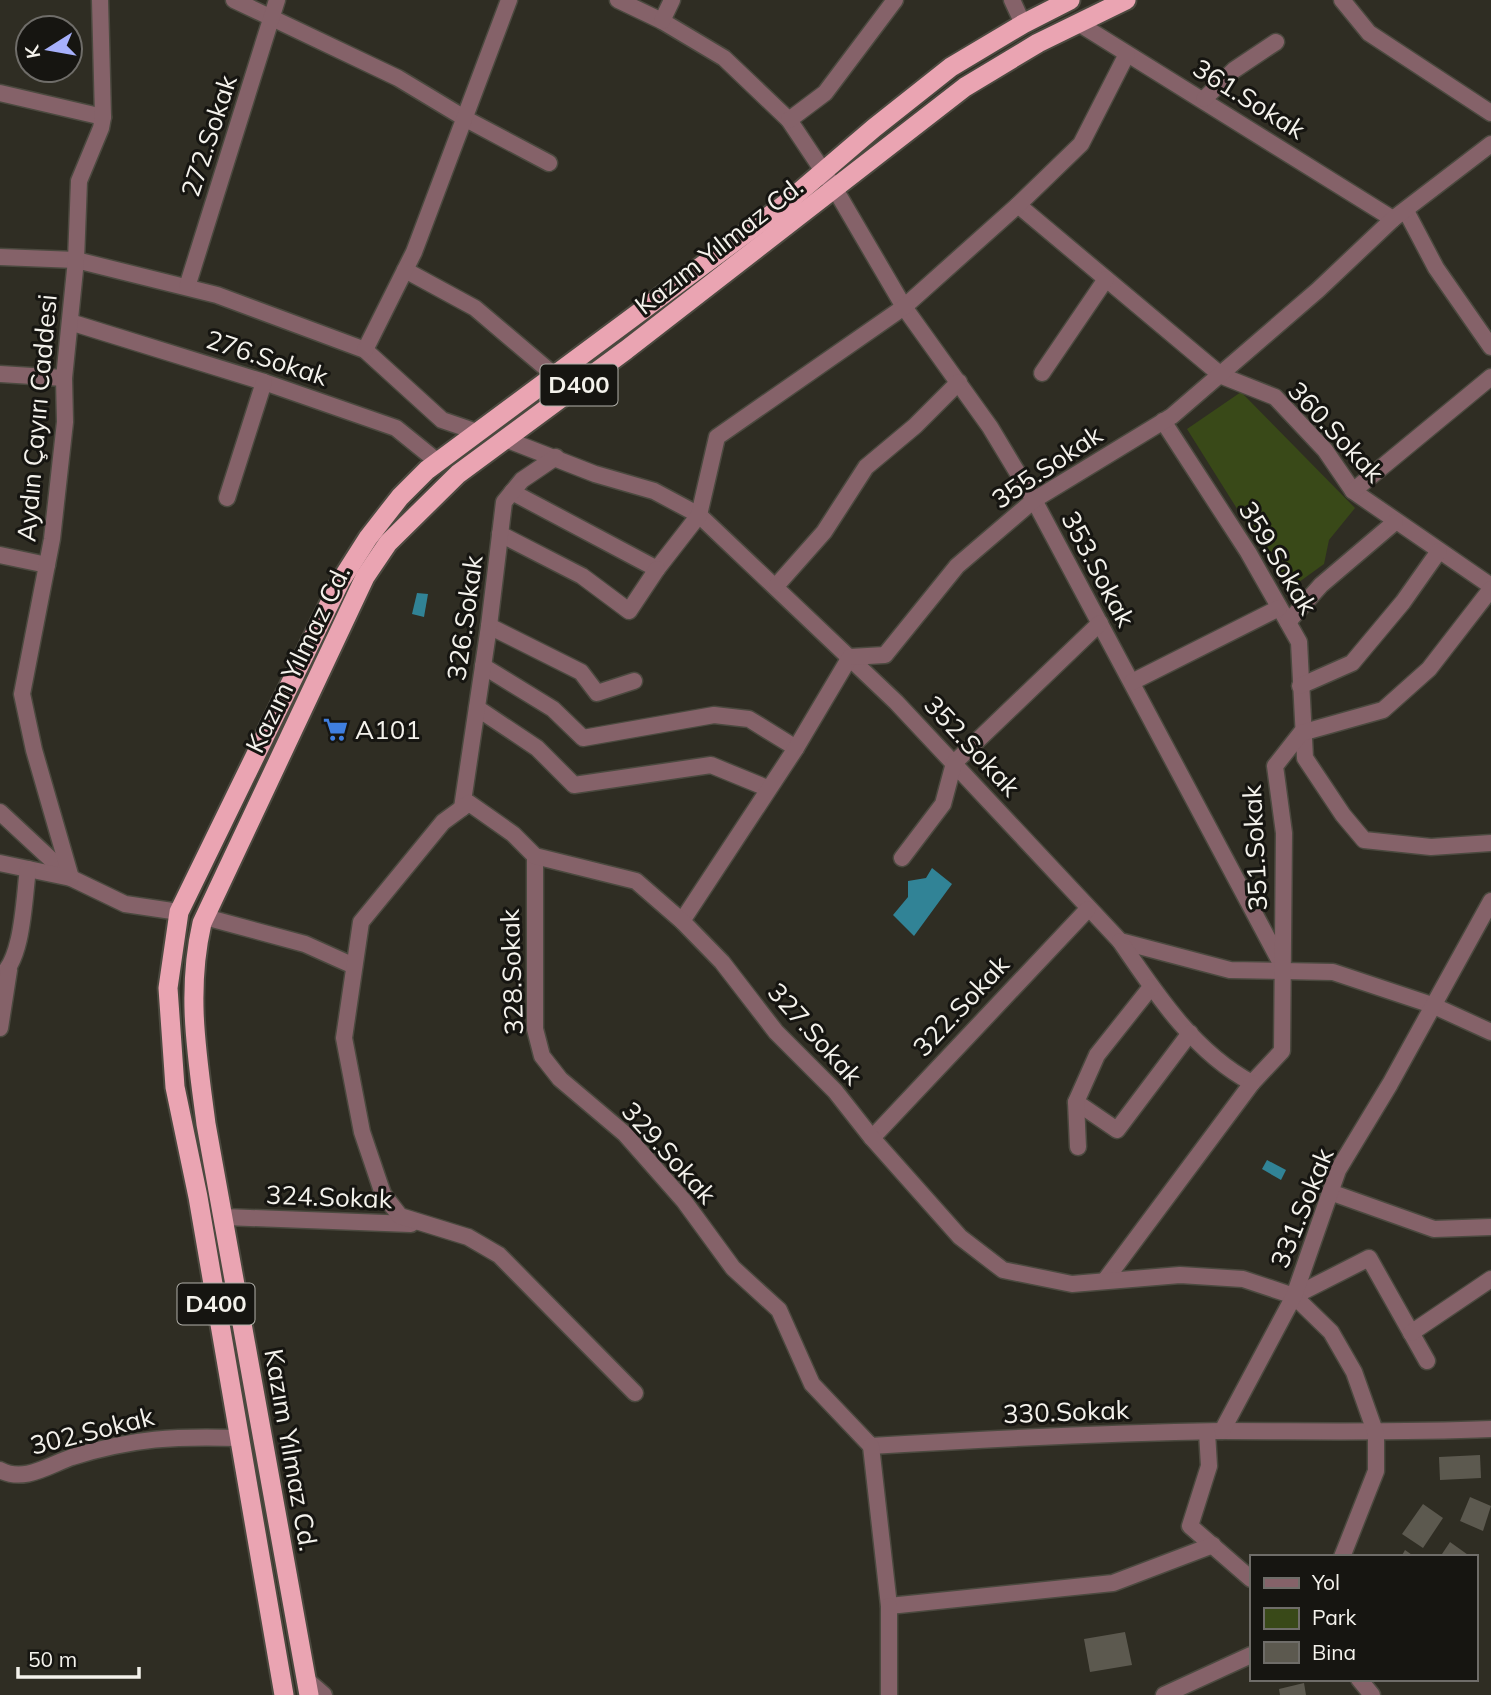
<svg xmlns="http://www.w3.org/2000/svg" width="1491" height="1695" font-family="Mulish,sans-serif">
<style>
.green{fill:#394918}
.water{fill:#318396}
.building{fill:#5c594f}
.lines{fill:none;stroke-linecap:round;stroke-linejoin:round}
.minor-casing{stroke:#4b493f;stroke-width:19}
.trunk-casing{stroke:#4b493f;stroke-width:23}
.minor{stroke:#856269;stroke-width:16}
.trunk{stroke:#eaa4b2;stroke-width:19}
.labels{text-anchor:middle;stroke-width:6;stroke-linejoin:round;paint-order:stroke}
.shield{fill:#161511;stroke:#b1b0aa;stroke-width:2}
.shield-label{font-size:24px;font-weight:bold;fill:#f4f2ec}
.street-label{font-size:26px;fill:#f4f2ec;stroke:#161511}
.poi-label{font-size:26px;fill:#f4f2ec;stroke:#161511;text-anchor:start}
</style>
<rect width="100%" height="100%" fill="#2f2d23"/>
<!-- green -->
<polygon class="green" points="1241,392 1355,508 1329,540 1324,564 1288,590 1187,429"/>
<!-- water -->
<g class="water">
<polygon points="417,593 428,594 424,617 412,614"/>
<polygon points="932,868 952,884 914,936 893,915 908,897 908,881 926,878"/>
<polygon points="1267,1160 1286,1170 1281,1180 1262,1169"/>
</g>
<!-- building -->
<g class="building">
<polygon points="1480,1455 1481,1478 1440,1480 1439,1457"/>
<polygon points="1470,1497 1491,1506 1483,1531 1460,1521"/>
<polygon points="1423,1504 1443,1518 1423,1548 1402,1534"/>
<polygon points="1450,1542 1471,1557 1440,1557"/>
<polygon points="1405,1550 1415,1557 1401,1557"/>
<polygon points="1125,1632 1132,1665 1090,1672 1084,1639"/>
<polygon points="1304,1683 1306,1695 1280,1695 1279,1689"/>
</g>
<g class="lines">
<defs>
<g id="minor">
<polyline points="234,0 398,78 466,119 549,163"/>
<polyline points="618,0 662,21 724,58 789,120 835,189 904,307 990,427 1034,500 1284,969"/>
<polyline points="1012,0 1023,24"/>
<polyline points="1342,0 1369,33 1491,113"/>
<polyline points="662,21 672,0"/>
<polyline points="1078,23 1393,219"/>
<polyline points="0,93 103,117"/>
<polyline points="1204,99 1234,70 1276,42"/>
<polyline points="789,120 825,93 895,0"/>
<polyline points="1018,205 1222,376 1275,397 1325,450 1353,491 1491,586"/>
<polyline points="1406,211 1436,268 1491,347"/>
<polyline points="0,257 76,260 217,295 365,350 442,420 477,432"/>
<polyline points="405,270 475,308 554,375"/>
<polyline points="187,287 277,0"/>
<polyline points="70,322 264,382 396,428 438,462"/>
<polyline points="365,350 414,252 509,0"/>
<polyline points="1042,373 1106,279"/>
<polyline points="0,374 64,378"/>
<polyline points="1163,421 1248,552 1299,642 1305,758 1343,815 1364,840 1431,847 1491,843"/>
<polyline points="505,439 595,474 654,491 699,515 896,702 1120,941 1230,970 1333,972 1432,1005 1491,1032"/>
<polyline points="1353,491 1491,377"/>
<polyline points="512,492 657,569 699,515 717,437 904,307 1018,205 1081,144 1127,54"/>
<polyline points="227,498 264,382"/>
<polyline points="500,534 582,576 629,611 657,569"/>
<polyline points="0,555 47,565"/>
<polyline points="777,585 824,532 866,467 915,426 959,382"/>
<polyline points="1288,622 1321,585 1395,522"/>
<polyline points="489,626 581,672 597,693 634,681"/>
<polyline points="483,666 553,709 583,738 714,715 749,719 796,748"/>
<polyline points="1132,682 1279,608"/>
<polyline points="1300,686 1352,663 1403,602 1439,551"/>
<polyline points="477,708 537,748 574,785 711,765 767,788"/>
<polyline points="462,808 489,626 504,502 522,480 556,457"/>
<polyline points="0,812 71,878 125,904 179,912"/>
<path d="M 535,856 L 535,1029 L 542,1056 L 560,1079 L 625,1134 L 684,1201 L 733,1268 L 779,1310 L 812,1384 L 871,1446 C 987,1439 1104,1433 1221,1431 C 1311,1431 1400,1433 1491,1429"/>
<polyline points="902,858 943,804 954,763 1100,623"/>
<polyline points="0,863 71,878 34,750 22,694 52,539 65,422 64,378 76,260 79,181 101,128 103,117 100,0"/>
<polyline points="205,917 305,944 354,966"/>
<polyline points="682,921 796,748 850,657 885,655 957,566 1034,500 1172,416 1318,290 1393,219 1491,144"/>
<path d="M 1120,941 C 1156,994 1194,1052 1252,1083 L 1282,1051 L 1284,833 L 1275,766 L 1301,733 L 1383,710 L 1429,669 L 1491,589"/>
<path d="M 0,976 C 23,961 24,897 28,869"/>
<polyline points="0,1028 9,970"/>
<polyline points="1076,1102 1117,1130 1190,1033"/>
<polyline points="872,1138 1088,909"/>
<polyline points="1078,1147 1076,1102 1097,1055 1151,987"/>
<polyline points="1330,1192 1434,1229 1491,1227"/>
<polyline points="225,1217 411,1224"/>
<polyline points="1106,1279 1252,1083"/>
<polyline points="1294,1296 1369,1258 1427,1361"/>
<polyline points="1411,1333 1491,1279"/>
<polyline points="635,1393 499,1255 468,1237 400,1216 383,1194 362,1132 344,1038 361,922 443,822 469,803 513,834 535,856 636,881 682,921 722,962 776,1032 835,1091 872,1138 960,1237 1003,1270 1072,1284 1180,1275 1243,1279 1294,1296 1331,1332 1354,1372 1376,1434 1376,1471 1342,1557"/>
<polyline points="1222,1431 1294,1296 1338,1170 1390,1084 1491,901"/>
<polyline points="1207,1432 1209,1466 1190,1526 1251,1579"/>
<polyline points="871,1446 889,1606 1113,1583 1213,1545"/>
<path d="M 0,1470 C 24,1483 49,1465 72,1457 C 134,1438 175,1436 239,1438"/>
<polyline points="1359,1679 1372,1695"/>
<polyline points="308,1681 324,1695"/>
<polyline points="889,1695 889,1606"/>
<polyline points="1164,1695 1251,1655"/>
</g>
<g id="trunk">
<polyline points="284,1695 198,1197 175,1087 168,988 179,912 340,582 368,538 400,497 427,470 784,205 874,128 951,67 1023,24 1070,0"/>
<path d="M 309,1695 L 206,1124 C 197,1054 186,993 202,923 L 365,577 L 388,543 L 458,474 L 626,350 L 965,87 L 1038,43 L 1126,0"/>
</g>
</defs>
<!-- minor casing -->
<use href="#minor" class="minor-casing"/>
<!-- trunk casing -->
<use href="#trunk" class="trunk-casing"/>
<!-- minor -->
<use href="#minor" class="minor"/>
<!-- trunk -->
<use href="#trunk" class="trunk"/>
</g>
<!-- icons -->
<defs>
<symbol id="supermarket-bare" viewBox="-9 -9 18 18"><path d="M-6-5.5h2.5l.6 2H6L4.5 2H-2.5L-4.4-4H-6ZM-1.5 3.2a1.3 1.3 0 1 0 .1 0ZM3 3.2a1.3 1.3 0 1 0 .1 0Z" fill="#3f7fe0" stroke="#161511" stroke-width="2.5" paint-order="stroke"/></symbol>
</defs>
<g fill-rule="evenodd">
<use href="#supermarket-bare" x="318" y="712" width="35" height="35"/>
</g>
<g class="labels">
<!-- shield labels -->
<g class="shield">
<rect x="540.5" y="364.5" width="77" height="41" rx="5"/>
<rect x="177.5" y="1283.5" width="77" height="41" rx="5"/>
</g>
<g class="shield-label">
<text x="579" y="393">D400</text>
<text x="216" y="1312">D400</text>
</g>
<!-- street labels -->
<g class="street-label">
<text transform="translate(1249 99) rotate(32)" y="9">361.Sokak</text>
<text transform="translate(209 136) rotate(-72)" y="9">272.Sokak</text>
<text transform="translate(719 246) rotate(-38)" y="9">Kazım Yılmaz Cd.</text>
<text transform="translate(267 358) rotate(18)" y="9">276.Sokak</text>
<text transform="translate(37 418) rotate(-85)" y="9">Aydın Çayırı Caddesi</text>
<text transform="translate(1336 432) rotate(47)" y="9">360.Sokak</text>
<text transform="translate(1047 467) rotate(-34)" y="9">355.Sokak</text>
<text transform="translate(1278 558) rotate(59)" y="9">359.Sokak</text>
<text transform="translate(1098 569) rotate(62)" y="9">353.Sokak</text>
<text transform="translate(465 618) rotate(-82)" y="9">326.Sokak</text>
<text transform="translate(298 659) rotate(-64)" y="9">Kazım Yılmaz Cd.</text>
<text transform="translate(972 746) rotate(47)" y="9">352.Sokak</text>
<text transform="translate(1255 848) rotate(-93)" y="9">351.Sokak</text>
<text transform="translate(512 972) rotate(-92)" y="9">328.Sokak</text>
<text transform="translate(961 1006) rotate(-47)" y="9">322.Sokak</text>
<text transform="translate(815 1034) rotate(48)" y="9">327.Sokak</text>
<text transform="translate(669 1153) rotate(48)" y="9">329.Sokak</text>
<text transform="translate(329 1197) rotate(2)" y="9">324.Sokak</text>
<text transform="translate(1302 1208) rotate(-68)" y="9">331.Sokak</text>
<text transform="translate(1066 1412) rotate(-2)" y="9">330.Sokak</text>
<text transform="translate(92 1431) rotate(-14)" y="9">302.Sokak</text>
<text transform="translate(291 1450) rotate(80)" y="9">Kazım Yılmaz Cd.</text>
</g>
<!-- poi labels -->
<g class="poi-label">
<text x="355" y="739">A101</text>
</g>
</g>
<!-- legend -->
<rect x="1250" y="1555" width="228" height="126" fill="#161511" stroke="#6f6d69" stroke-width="2"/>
<rect x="1264" y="1578" width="35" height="10" fill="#856269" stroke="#6f6d69" stroke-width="2"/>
<text x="1312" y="1590" font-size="21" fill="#f4f2ec">Yol</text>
<rect x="1264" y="1608" width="35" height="21" fill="#394918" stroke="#6f6d69" stroke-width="2"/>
<text x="1312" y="1625" font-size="21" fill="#f4f2ec">Park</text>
<rect x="1264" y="1642" width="35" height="21" fill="#5c594f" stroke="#6f6d69" stroke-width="2"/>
<text x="1312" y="1660" font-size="21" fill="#f4f2ec">Bina</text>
<!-- north arrow -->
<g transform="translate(49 49) rotate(259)"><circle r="33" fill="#161511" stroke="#6f6d69" stroke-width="2"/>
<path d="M0-5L12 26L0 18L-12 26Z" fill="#a7b1fc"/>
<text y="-10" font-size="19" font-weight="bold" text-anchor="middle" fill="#f4f2ec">K</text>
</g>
<!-- scale -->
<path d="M18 1667v10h121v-10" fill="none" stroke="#f4f2ec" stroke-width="3.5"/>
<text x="28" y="1667" font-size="21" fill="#f4f2ec" stroke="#161511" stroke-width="5" paint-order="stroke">50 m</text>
</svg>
